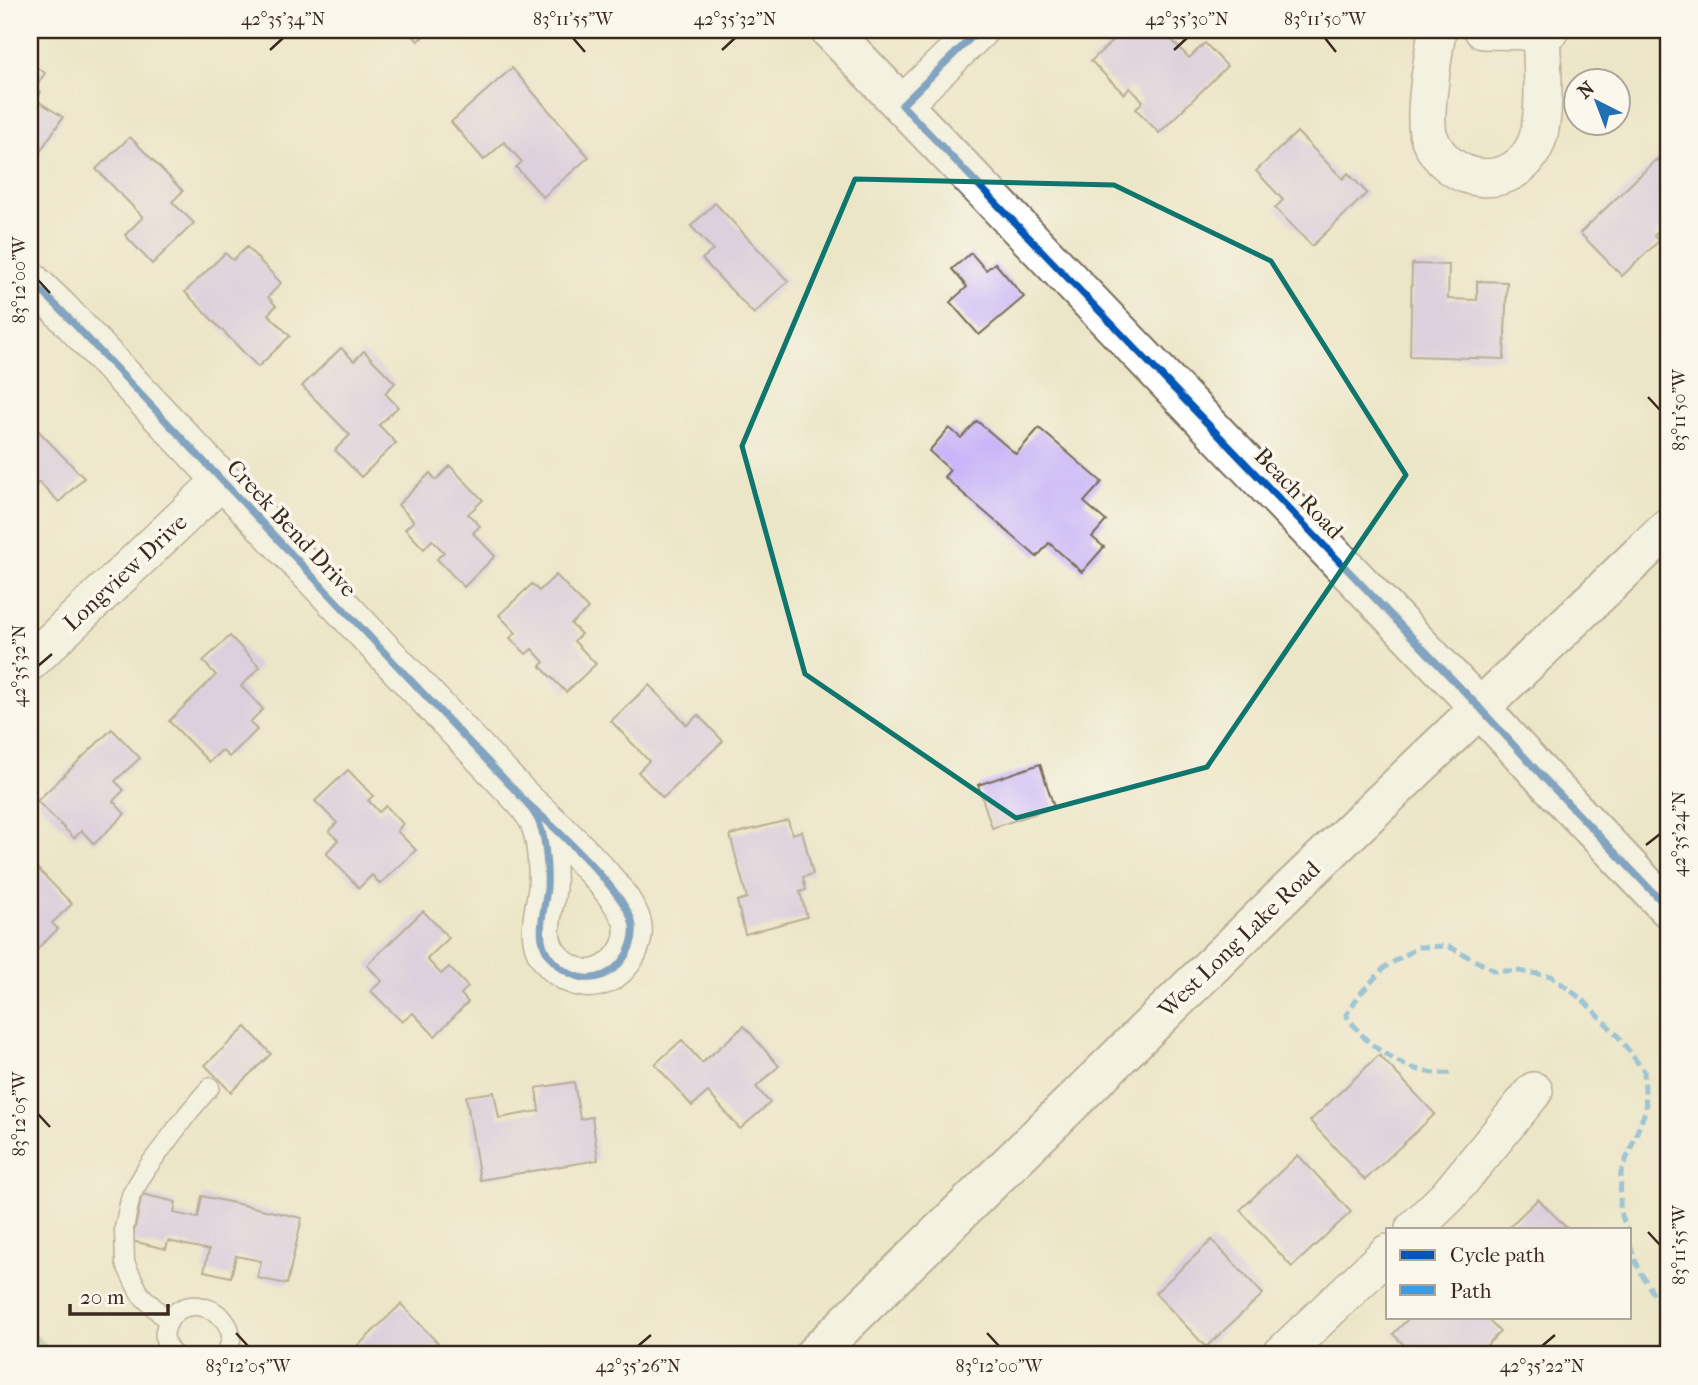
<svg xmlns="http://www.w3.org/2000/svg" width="1698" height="1385" font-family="'IM FELL French Canon',serif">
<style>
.green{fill:#70ca91;stroke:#567a58;stroke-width:2}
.building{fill:#c9b5f8}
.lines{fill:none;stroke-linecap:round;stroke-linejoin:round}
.service-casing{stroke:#796c5a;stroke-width:21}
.minor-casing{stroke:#796c5a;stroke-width:40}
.tertiary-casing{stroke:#796c5a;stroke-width:42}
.secondary-casing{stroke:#796c5a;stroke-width:42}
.service{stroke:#fff;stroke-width:18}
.minor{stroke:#fff;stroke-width:37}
.tertiary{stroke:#fff;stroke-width:38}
.secondary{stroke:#fff;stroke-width:38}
.quiet{stroke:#3f9ce0;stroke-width:5;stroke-dasharray:10 5;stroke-linecap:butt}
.cycleway-casing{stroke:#fbf7ec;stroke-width:11}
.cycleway{stroke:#0057b8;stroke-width:7}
.marked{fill:none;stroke:#0f766e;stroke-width:5;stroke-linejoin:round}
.ticks{fill:none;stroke:#3b2a1e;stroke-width:2.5}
.labels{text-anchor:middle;stroke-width:7;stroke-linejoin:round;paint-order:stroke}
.street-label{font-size:23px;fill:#3b2a1e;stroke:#fbf7ec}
.neatline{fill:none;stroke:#3b2a1e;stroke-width:2.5}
.ticks-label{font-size:18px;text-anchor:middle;fill:#3b2a1e}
</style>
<rect width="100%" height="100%" fill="#fbf7ec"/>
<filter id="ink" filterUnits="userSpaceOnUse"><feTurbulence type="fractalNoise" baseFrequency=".0143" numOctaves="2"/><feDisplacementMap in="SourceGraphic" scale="14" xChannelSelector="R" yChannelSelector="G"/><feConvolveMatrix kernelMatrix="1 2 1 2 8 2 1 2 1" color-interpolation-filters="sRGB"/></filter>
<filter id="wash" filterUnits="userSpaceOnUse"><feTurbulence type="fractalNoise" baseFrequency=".00686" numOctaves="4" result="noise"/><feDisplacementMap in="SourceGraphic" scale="28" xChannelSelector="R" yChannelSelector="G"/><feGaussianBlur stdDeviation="1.57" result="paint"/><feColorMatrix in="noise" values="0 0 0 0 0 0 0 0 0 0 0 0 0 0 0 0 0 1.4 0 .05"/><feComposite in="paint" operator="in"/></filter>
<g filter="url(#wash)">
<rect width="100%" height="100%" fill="#ece6c9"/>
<!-- green -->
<polygon class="green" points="30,1331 55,1355 30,1355"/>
<g id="blocks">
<!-- building -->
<g class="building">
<polygon points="407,30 430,30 418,41"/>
<polygon points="1124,30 1178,30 1170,38 1189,58 1205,43 1227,66 1159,133 1136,109 1143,101 1130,88 1124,94 1091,61"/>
<polygon points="30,63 45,73 35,88 41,92 36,100 63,117 37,156 30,151"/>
<polygon points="512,68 589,157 543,197 516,167 522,162 504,142 484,160 451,122"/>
<polygon points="1297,132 1343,179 1348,173 1367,193 1312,246 1275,208 1283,200 1256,171"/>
<polygon points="130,137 183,191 172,202 194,223 152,264 125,235 143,217 96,169"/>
<polygon points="1657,159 1668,170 1668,222 1654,236 1659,241 1622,276 1580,233"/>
<polygon points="715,203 788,281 754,314 702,259 713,250 691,226"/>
<polygon points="247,247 281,283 268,297 276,306 268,314 290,336 258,367 185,292 225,253 233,260"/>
<polygon points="971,253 986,270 995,263 1024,297 979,335 950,302 967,287 952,269"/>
<polygon points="1412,264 1449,265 1448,299 1477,300 1477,281 1507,282 1504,359 1410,356"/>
<polygon points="341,348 354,361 364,351 395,383 385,393 398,407 379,425 396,443 361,477 335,450 350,435 302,386"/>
<polygon points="977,421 1016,454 1039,428 1102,482 1084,502 1106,521 1092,537 1104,547 1082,572 1049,543 1037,557 944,477 950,470 929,451 949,428 961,438"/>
<polygon points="30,422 84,478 59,502 39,482 30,491"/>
<polygon points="450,466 483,500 468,514 480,526 473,533 495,556 464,587 437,559 444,552 432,540 424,549 405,529 414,521 398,505 430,473 436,480"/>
<polygon points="556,575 588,609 571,624 581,634 574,641 596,664 566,692 540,666 544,662 532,649 526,654 510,638 516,633 499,615 532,584 539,591"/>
<polygon points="230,636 260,667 241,686 263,709 250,722 257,730 229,757 222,750 209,762 169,721 216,675 203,661"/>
<polygon points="649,685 687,725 698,715 723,741 663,798 638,772 649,761 611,721"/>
<polygon points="112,729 140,758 115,781 124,790 113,801 125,814 94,844 82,831 74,838 37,801"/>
<polygon points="1040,764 1054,807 992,828 978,785"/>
<polygon points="348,770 373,796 368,800 379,812 386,806 403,824 397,831 416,850 380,884 372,875 359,888 326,853 338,840 329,831 337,823 315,801"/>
<polygon points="788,820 792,834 802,831 813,874 803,877 806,890 800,892 807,917 745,934 737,901 747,898 730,835"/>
<polygon points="36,867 72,904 52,923 58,929 30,956 30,873"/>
<polygon points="423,911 449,938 427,959 441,974 449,967 468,987 461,994 468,1002 435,1036 413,1013 402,1022 371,991 382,981 367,965"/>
<polygon points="744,1026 779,1066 756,1087 770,1103 740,1129 708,1092 692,1106 655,1064 682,1040 702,1063"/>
<polygon points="246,1027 271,1054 231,1092 205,1065"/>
<polygon points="1379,1055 1435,1114 1365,1180 1310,1121"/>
<polygon points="574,1082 580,1119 592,1117 598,1160 480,1180 466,1096 494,1092 499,1118 539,1111 536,1088"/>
<polygon points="1298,1155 1351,1212 1292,1267 1240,1210"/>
<polygon points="142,1194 176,1202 174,1213 198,1218 202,1196 302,1218 287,1284 257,1278 261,1261 236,1256 231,1277 204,1271 209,1250 168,1241 166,1249 132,1241"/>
<polygon points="1538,1199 1568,1229 1507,1229"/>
<polygon points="1212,1240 1263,1294 1206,1347 1155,1293"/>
<polygon points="401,1304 449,1355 347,1355 364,1340"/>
<polygon points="1410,1317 1485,1317 1500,1332 1477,1355 1414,1355 1393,1334"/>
</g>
</g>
</g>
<g filter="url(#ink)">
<use href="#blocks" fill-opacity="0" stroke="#796c5a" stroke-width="2"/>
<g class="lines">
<defs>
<g id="service">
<polyline points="168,1321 140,1294 125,1263 124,1228 131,1195 147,1168 189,1112 210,1087"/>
<path d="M 174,1355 C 168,1349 163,1340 165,1331 C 176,1287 233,1308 231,1340 C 230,1345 227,1351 225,1355"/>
</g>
<g id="minor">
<path d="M 1437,30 C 1434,53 1422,117 1429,137 C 1447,186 1515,194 1536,143 C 1547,116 1542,61 1541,31"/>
<polyline points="1483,30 1541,31 1550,30"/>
<polyline points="902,105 979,30"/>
<path d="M 30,280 L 59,308 L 526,802 C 551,824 630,896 633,926 C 636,952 611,982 584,978 C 570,976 557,967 549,956 C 534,936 545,910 547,888 C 548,872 546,840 540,825 C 538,817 531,809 526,802"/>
<polyline points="30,662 221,481"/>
<polyline points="1414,1229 1448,1196 1534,1091"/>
<polyline points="1281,1355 1388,1253"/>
</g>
<polyline id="tertiary" points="830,30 1479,707 1542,776 1668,908"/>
<polyline id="secondary" points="814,1355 1277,902 1668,528"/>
</defs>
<!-- service casing -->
<use href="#service" class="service-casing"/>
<!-- minor casing -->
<use href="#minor" class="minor-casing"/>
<!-- tertiary casing -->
<use href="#tertiary" class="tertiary-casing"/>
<!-- secondary casing -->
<use href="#secondary" class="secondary-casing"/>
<!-- service -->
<use href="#service" class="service"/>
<!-- minor -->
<use href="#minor" class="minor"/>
<!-- tertiary -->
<use href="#tertiary" class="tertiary"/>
<!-- secondary -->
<use href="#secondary" class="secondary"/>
<!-- quiet -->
<g class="quiet">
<path d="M 1450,1073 C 1420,1076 1390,1060 1368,1041 C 1360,1034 1353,1024 1346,1015 L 1360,994 L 1385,967 L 1419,947 L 1448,946 L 1495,971 L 1519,971 L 1551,976 L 1583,1000 L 1617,1035 L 1644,1071 L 1646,1109 L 1621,1173 L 1620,1209 L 1626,1229"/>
<path d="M 1630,1245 C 1636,1268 1652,1294 1668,1312"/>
</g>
<defs>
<g id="cycleway">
<polyline points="979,30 902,105 1479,707 1542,776 1668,908"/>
<path d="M 30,280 L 59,308 L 526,802 C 551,824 630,896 633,926 C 636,952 611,982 584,978 C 570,976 557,967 549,956 C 534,936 545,910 547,888 C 548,872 546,840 540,825 C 538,817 531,809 526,802"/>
</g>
</defs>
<!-- cycleway casing -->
<use href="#cycleway" class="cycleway-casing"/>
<!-- cycleway -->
<use href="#cycleway" class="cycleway"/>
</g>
</g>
<!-- marked area -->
<path d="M0 0H1698V1385H0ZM 855,179 L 1114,185 L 1271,261 L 1406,475 L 1207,767 L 1016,818 L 805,674 L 742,446 Z" fill="#ece6c9" fill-opacity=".55" fill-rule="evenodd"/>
<path class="marked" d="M 855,179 L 1114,185 L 1271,261 L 1406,475 L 1207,767 L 1016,818 L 805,674 L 742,446 Z"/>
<!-- ticks -->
<path class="ticks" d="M 573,38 L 585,52M 1325,38 L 1336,52M 270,50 L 283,38M 722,50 L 735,38M 1174,50 L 1187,38M 38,280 L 50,293M 1648,397 L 1660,410M 38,666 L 52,654M 1646,845 L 1660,834M 38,1114 L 50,1127M 1648,1232 L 1660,1245M 236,1333 L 248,1346M 987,1333 L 999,1346M 638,1346 L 651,1335M 1542,1346 L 1555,1335"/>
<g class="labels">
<!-- street labels -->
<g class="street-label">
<text transform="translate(1299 493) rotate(46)" y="8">Beach Road</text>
<text transform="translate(292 528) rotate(47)" y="8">Creek Bend Drive</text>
<text transform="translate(125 572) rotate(-43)" y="8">Longview Drive</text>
<text transform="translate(1239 939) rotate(-44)" y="8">West Long Lake Road</text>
</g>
</g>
<!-- margin -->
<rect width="1698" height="1385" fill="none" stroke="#fbf7ec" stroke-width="77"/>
<!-- legend -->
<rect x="1386" y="1228" width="245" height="91" fill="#fbf7ec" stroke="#aea59a" stroke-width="2"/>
<rect x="1400" y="1250" width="35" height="10" fill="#0057b8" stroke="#aea59a" stroke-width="2"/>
<text x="1450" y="1262" font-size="21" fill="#3b2a1e">Cycle path</text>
<rect x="1400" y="1285" width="35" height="10" fill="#3f9ce0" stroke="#aea59a" stroke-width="2"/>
<text x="1450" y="1298" font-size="21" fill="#3b2a1e">Path</text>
<!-- north arrow -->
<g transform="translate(1597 102) rotate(318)"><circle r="33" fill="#fbf7ec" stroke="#aea59a" stroke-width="2"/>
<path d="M0-5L12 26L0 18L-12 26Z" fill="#1f6fb2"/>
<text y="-10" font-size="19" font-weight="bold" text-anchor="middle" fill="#3b2a1e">N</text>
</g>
<!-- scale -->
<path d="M70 1304v10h98v-10" fill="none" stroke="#3b2a1e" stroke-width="3.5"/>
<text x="80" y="1304" font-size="21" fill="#3b2a1e" stroke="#fbf7ec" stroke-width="5" paint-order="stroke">20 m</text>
<rect x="38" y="38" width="1622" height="1308" class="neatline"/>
<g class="ticks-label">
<text x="283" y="25">42°35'34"N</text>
<text x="573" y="25">83°11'55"W</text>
<text x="735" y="25">42°35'32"N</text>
<text x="1187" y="25">42°35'30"N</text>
<text x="1325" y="25">83°11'50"W</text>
<text transform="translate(19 280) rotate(-90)" y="6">83°12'00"W</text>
<text transform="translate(1679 410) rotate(-90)" y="6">83°11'50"W</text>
<text transform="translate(19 666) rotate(-90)" y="6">42°35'32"N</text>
<text transform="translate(1679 834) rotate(-90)" y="6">42°35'24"N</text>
<text transform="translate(19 1114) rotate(-90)" y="6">83°12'05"W</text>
<text transform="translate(1679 1245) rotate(-90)" y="6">83°11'55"W</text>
<text x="248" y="1372">83°12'05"W</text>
<text x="638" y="1372">42°35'26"N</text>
<text x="999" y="1372">83°12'00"W</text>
<text x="1542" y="1372">42°35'22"N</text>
</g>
</svg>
